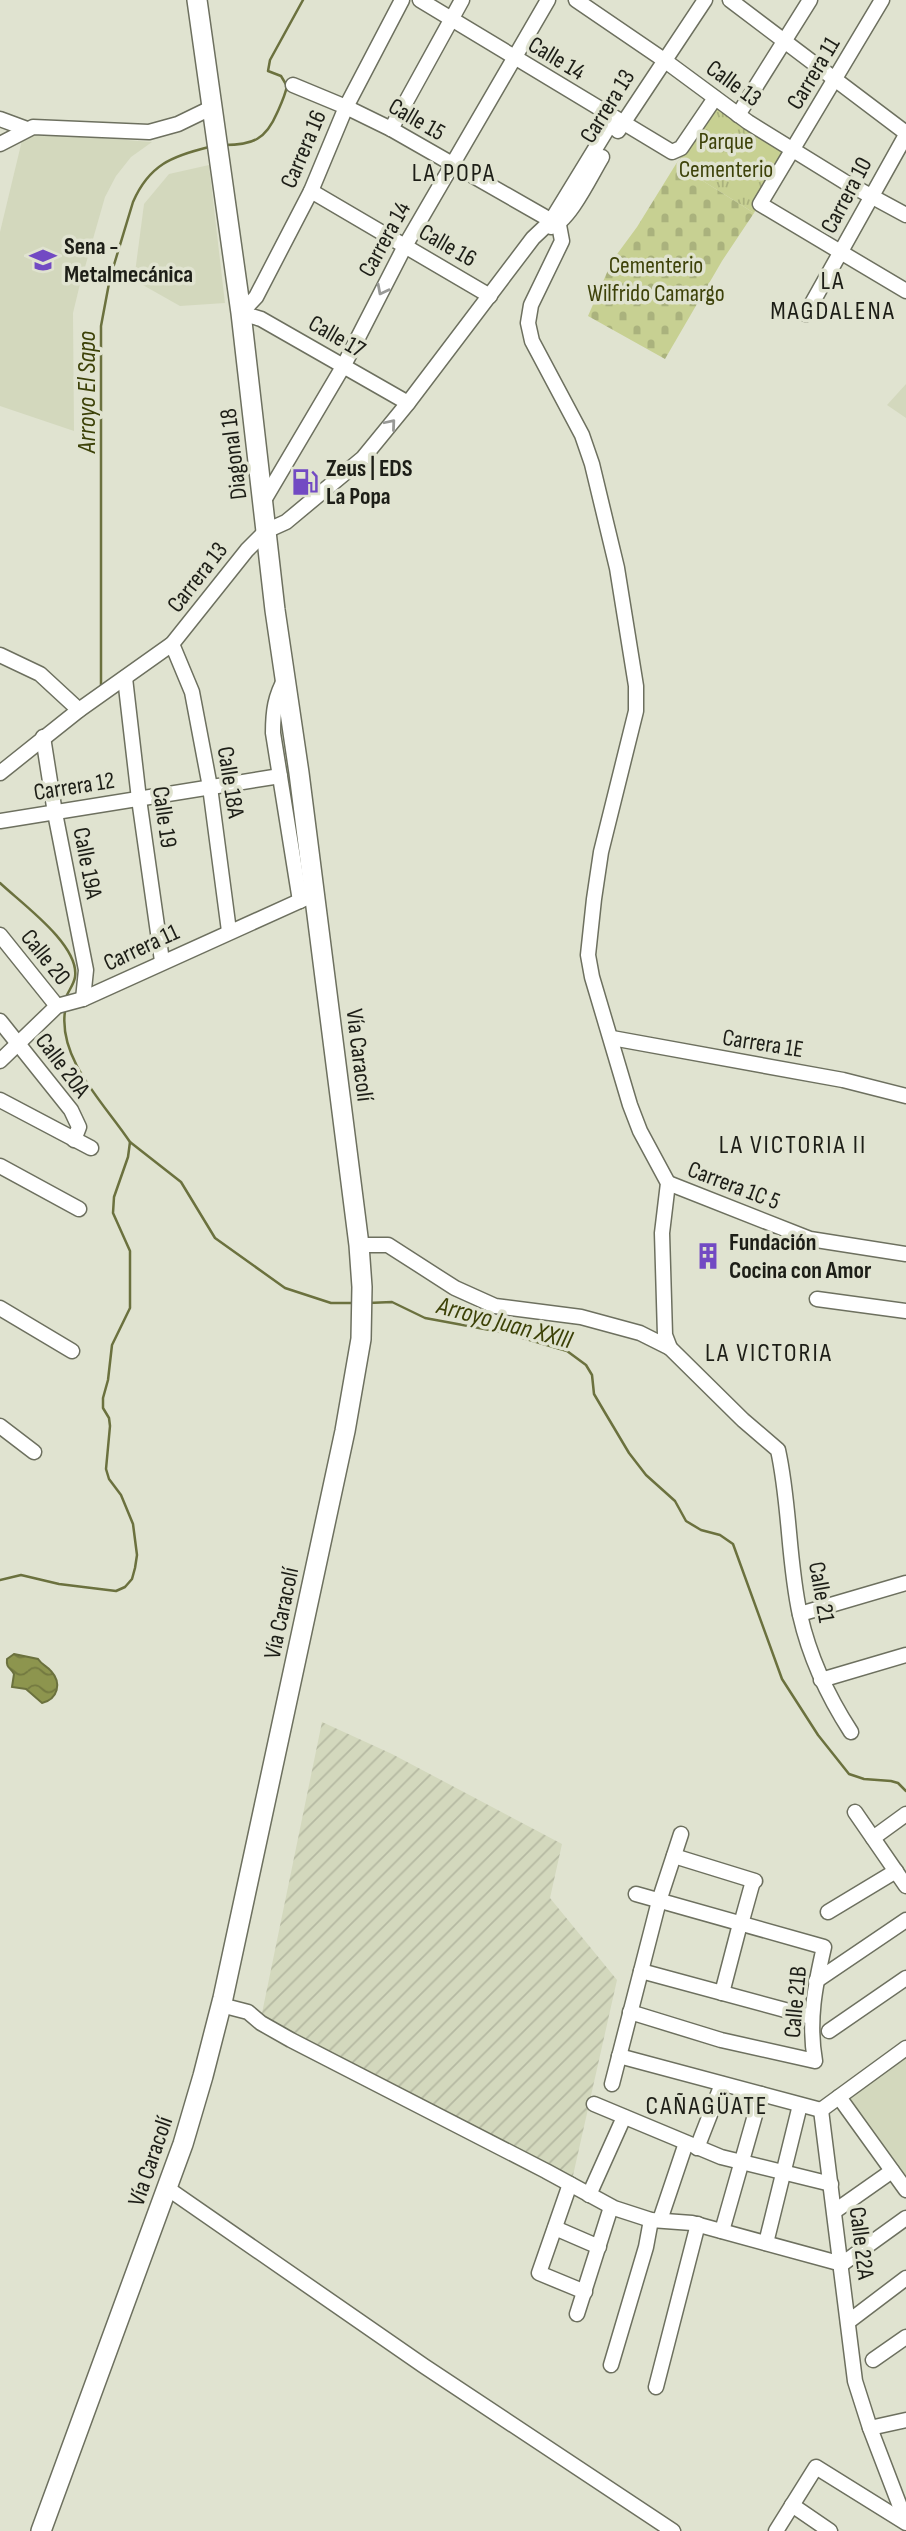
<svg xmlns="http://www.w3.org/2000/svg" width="906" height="2531" font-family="'Sofia Sans Condensed',sans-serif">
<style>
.built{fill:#d3d8bd}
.industrial{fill:url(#industrial-furrows)}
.grass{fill:url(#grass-tufts)}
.cemetery{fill:url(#cemetery-stones)}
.pitch{fill:#c7d092}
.water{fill:url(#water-waves);stroke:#6b713e;stroke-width:2}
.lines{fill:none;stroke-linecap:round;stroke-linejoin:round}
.stream{stroke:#6b713e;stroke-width:2.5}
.minor-casing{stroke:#6d705f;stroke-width:17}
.major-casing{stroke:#6d705f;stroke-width:22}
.minor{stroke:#fff;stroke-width:14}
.major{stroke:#fff;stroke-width:19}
.oneway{stroke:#999a97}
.labels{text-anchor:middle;stroke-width:7;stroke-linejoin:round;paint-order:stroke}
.street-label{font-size:24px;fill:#1d1e17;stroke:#e0e3d0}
.park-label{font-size:24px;fill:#3d4209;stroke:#e0e3d0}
.poi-label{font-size:24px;font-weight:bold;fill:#1d1e17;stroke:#e0e3d0;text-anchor:start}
.neighbourhood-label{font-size:26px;letter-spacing:2px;fill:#1d1e17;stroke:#e0e3d0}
.water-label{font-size:26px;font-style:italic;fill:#3c4107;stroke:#e0e3d0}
</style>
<defs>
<pattern id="industrial-furrows" width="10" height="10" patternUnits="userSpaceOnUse" patternTransform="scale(1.75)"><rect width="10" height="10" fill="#d3d8bd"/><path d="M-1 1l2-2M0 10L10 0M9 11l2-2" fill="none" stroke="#b5b9a2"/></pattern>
<pattern id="grass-tufts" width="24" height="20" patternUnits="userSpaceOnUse" patternTransform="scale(1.75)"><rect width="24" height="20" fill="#c7d092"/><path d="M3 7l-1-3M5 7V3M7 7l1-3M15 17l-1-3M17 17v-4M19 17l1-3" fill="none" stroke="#aab27d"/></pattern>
<pattern id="cemetery-stones" width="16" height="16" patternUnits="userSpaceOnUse" patternTransform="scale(1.75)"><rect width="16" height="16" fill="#c7d092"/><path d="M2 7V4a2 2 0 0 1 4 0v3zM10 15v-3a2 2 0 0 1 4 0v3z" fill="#aab27d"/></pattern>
<pattern id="water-waves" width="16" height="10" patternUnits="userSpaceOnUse" patternTransform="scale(1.75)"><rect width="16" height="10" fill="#8d954e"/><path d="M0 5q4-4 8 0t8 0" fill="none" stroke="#737940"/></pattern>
</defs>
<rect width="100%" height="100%" fill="#e0e3d0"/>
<!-- built -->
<g class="built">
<polygon points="24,132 152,142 131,157 116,176 105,197 79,288 73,313 74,431 0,406 0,232"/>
<polygon points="209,165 225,303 180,306 134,280 144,204 169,174"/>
<polygon points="906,384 906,418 887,405"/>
<polygon points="906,2056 906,2178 848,2098"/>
</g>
<!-- industrial -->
<polygon class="industrial" points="322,1722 392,1754 562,1844 550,1898 617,1980 572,2180 261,2018"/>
<!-- grass -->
<polygon class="grass" points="717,107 786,154 754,213 676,164"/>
<!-- cemetery -->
<polygon class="cemetery" points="676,164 754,213 722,261 665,359 588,316 612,261 637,227"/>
<!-- pitch -->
<polygon class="pitch" points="747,132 783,155 768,178 732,155"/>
<!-- water -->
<path class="water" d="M 14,1654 L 38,1659 C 42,1665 47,1666 51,1671 C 62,1683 58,1699 42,1703 L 26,1689 L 12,1687 L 14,1674 C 10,1667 6,1668 7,1659 Z"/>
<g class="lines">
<!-- stream -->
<g class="stream">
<path d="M 225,145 C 253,145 266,139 277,113 C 281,104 285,96 287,86 L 281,76 L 268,71 L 270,60 L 303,0"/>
<path d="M 101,687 L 101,326 L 110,278 L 133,202 C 149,165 172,156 209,147"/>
<path d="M 0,883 C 21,903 80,945 75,977 C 74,984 69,990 66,997"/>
<polyline points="130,1142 181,1182 215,1238 285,1288 331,1303 354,1303"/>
<polyline points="368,1303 392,1302 425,1318 506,1333 567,1351 586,1365 592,1375 594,1394 604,1411 629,1453 646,1475 675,1501 686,1521 701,1530 720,1535 733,1544 782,1679 818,1735 849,1774 864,1779 891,1781 898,1783 906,1791"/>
<path d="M 0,1580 L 21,1575 L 59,1584 L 116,1591 L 125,1587 L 132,1579 L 135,1568 L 137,1555 L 133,1524 L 121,1495 L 109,1479 L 106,1469 L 110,1426 L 109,1418 L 103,1408 L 103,1398 L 108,1380 L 112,1345 L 130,1308 L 130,1251 L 113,1213 L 114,1197 L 128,1157 L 130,1142 C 105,1104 58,1060 65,1011"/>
</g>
<defs>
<g id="minor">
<polyline points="402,0 346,107 311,191 256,297 241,313 261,319 408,403"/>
<polyline points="420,0 672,152 681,148 715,98"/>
<polyline points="576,0 664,60 748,122 845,182 906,215"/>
<polyline points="730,0 906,133"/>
<polyline points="882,0 760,204 906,291"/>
<path d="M 293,85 L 346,107 L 391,129 L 559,225 L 562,241 L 531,305 L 528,323 L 532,341 L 582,435 L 592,464 L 617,568 L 636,686 L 636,711 L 601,852 L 594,899 L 588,955 L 592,977 L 630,1105 L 640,1131 L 668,1183 L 662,1233 L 665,1335 L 670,1348 L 743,1420 L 778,1450 C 790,1504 788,1561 800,1615 C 810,1659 827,1695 851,1732"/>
<polyline points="738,115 810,0"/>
<polyline points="0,119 27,129"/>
<polyline points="391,129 462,0"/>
<polyline points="618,131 705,0"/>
<polyline points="0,144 33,127 149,132 178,124 213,107"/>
<polyline points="311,191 490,296"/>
<path d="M 551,227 C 569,222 591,175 602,157"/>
<polyline points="806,314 906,135"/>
<polyline points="263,502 344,365 405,246 548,0"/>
<polyline points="172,644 192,692 210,787 229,931"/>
<polyline points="0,655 40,674 79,710"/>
<path d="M 286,677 C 275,696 273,711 273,733 L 300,901"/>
<polyline points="125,678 139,799 162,961"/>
<polyline points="43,737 55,813 86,970 83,999"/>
<polyline points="0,773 79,710 172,644 247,550 266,531 286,522 363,458 408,403 533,238 551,221 614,118"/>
<polyline points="0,821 280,776"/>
<polyline points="0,935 57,1006"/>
<polyline points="0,1021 71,1110 79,1127 74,1140"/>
<polyline points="612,1038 843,1080 906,1096"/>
<polyline points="0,1061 57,1006 83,999 315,894"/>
<polyline points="0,1100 91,1148"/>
<polyline points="0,1166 79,1209"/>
<polyline points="668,1183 810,1239 906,1254"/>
<polyline points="359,1245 388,1245 455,1288 495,1306 581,1317 640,1333 670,1348"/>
<polyline points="817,1299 906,1311"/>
<polyline points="0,1308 72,1351"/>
<polyline points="0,1426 34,1452"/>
<polyline points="800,1614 906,1583"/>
<polyline points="821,1680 906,1655"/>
<polyline points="855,1812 906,1886"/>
<polyline points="873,1838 906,1814"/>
<polyline points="674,1856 755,1881"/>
<polyline points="828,1912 896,1871"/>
<polyline points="741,1924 753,1881"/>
<polyline points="641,1971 811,2017"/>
<polyline points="816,1981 906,1920"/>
<polyline points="722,1993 740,1924"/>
<polyline points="221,2005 248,2012 261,2023 291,2040 546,2171 614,2208 651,2220 692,2223 842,2264 906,2218"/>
<path d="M 630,2012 L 721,2040 L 815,2061 C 808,2021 815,1986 824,1947 L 636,1894"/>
<polyline points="829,2031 906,1978"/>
<polyline points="619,2056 821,2110"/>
<polyline points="612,2084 659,1901 681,1834"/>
<polyline points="839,2097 906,2190"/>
<polyline points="594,2104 721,2157 831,2184"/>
<polyline points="821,2110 855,2381 870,2428 906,2522"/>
<polyline points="821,2110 906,2048"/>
<polyline points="697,2148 722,2084"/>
<polyline points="570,2184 539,2273 585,2292"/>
<polyline points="167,2188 424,2366 673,2531"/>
<polyline points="589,2195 624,2117"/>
<polyline points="835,2211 892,2171"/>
<polyline points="660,2220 686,2143"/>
<polyline points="555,2228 599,2247"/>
<polyline points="722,2231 761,2094"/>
<polyline points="766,2243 800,2105"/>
<polyline points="577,2314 611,2207"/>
<polyline points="848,2322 906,2278"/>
<polyline points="873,2360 906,2337"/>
<polyline points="611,2365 646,2247 651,2220"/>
<polyline points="656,2387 698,2224"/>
<polyline points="870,2428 906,2420"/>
<polyline points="792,2505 830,2531"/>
<polyline points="776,2531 816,2467 906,2523"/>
</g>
<polyline id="major" points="41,2531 183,2144 203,2076 223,1998 345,1431 361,1339 362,1287 359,1245 299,773 275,610 241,313 197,0"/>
</defs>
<!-- minor casing -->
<use href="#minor" class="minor-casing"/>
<!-- major casing -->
<use href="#major" class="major-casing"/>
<!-- minor -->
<use href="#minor" class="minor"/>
<!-- major -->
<use href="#major" class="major"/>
</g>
<!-- one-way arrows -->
<defs><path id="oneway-chevron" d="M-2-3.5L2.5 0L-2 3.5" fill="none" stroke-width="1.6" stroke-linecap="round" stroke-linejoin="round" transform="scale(1.75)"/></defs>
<g class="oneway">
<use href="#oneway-chevron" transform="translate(382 290) rotate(117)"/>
<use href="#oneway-chevron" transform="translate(391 424) rotate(-50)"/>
</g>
<!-- icons -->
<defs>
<symbol id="university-bare" viewBox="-9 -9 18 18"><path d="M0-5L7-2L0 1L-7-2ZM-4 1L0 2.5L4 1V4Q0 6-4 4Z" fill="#724ac3" stroke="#e0e3d0" stroke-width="2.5" paint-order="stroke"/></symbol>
<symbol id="fuel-bare" viewBox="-9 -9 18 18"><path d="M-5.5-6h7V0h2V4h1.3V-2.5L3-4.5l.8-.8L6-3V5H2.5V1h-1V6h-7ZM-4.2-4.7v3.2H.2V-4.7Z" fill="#724ac3" stroke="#e0e3d0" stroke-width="2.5" paint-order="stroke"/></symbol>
<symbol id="building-bare" viewBox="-9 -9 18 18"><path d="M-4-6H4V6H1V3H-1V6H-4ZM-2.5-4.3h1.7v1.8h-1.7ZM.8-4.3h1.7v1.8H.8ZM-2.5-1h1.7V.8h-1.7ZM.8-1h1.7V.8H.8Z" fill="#724ac3" stroke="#e0e3d0" stroke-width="2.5" paint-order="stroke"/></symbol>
</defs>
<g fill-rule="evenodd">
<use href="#university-bare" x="24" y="241" width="38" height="38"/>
<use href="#fuel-bare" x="286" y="463" width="38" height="38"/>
<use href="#building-bare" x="689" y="1237" width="38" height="38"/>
</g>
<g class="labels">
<!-- street labels -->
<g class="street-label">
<text transform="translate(557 58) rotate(31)" y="8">Calle 14</text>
<text transform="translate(813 73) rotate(-59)" y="8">Carrera 11</text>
<text transform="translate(734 83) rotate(36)" y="8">Calle 13</text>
<text transform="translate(607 106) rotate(-58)" y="8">Carrera 13</text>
<text transform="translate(417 119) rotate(30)" y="8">Calle 15</text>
<text transform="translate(303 149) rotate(-67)" y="8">Carrera 16</text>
<text transform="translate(846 195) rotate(-62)" y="8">Carrera 10</text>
<text transform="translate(384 239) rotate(-61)" y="8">Carrera 14</text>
<text transform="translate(448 245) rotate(30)" y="8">Calle 16</text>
<text transform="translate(337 336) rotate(30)" y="8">Calle 17</text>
<text transform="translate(233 454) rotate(-97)" y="8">Diagonal 18</text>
<text transform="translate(197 577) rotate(-52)" y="8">Carrera 13</text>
<text transform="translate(231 782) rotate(81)" y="8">Calle 18A</text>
<text transform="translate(74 786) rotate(-9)" y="8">Carrera 12</text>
<text transform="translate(165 817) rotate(82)" y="8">Calle 19</text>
<text transform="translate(88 863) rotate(79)" y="8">Calle 19A</text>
<text transform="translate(141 947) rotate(-25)" y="8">Carrera 11</text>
<text transform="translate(46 957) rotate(51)" y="8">Calle 20</text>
<text transform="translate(763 1043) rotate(9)" y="8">Carrera 1E</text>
<text transform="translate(360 1055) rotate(83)" y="8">Vía Caracolí</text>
<text transform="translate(63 1065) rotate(53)" y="8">Calle 20A</text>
<text transform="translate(734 1185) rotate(21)" y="8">Carrera 1C 5</text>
<text transform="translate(822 1592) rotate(80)" y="8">Calle 21</text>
<text transform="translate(281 1613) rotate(-78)" y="8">Vía Caracolí</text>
<text transform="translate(795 2002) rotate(-85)" y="8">Calle 21B</text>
<text transform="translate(150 2161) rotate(-71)" y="8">Vía Caracolí</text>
<text transform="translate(862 2243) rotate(83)" y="8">Calle 22A</text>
</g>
<!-- park labels -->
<g class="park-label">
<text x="726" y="149">Parque<tspan x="726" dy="28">Cementerio</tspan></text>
<text x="656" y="273">Cementerio<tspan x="656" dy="28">Wilfrido Camargo</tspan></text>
</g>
<!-- poi labels -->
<g class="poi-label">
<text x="64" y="254">Sena -<tspan x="64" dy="28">Metalmecánica</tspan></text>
<text x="326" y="476">Zeus | EDS<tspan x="326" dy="28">La Popa</tspan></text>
<text x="729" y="1250">Fundación<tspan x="729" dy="28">Cocina con Amor</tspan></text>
</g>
<!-- neighbourhood labels -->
<g class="neighbourhood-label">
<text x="454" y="181">LA POPA</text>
<text x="833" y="289">LA<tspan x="833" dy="30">MAGDALENA</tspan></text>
<text x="793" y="1153">LA VICTORIA II</text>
<text x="769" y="1361">LA VICTORIA</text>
<text x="707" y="2114">CAÑAGÜATE</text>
</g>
<!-- water labels -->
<g class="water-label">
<text transform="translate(86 392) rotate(-90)" y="9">Arroyo El Sapo</text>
<text transform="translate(505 1322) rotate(15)" y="9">Arroyo Juan XXIII</text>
</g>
</g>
</svg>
